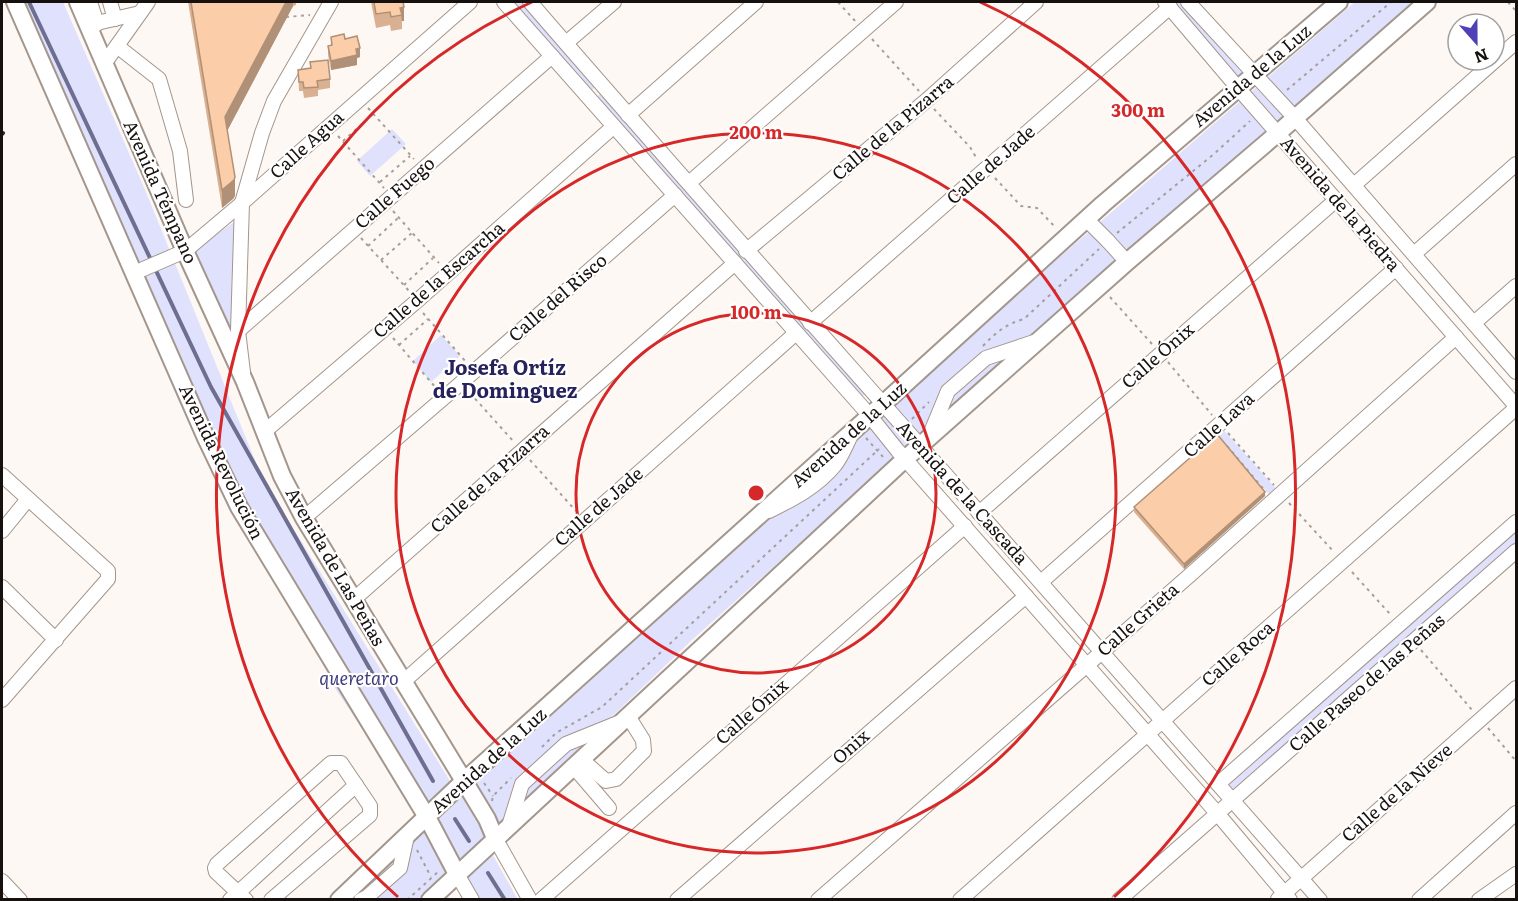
<svg xmlns="http://www.w3.org/2000/svg" width="1518" height="901" font-family="Literata,serif">
<style>
.green{fill:#dfe1fd}
.lines{fill:none;stroke-linecap:round;stroke-linejoin:round}
.stream{stroke:#6e6e90;stroke-width:4}
.minor-casing{stroke:#a3968c;stroke-width:16}
.major-casing{stroke:#a3968c;stroke-width:20}
.path{stroke:#a49f9b;stroke-width:2;stroke-dasharray:3 4.5;stroke-linecap:butt}
.minor{stroke:#fff;stroke-width:14}
.major{stroke:#fff;stroke-width:16}
.rail{stroke:#312c29;stroke-width:4}
.wall{fill:#d9b091}
.shaded-wall{fill:#b09076}
.building{fill:#fccda9;stroke:#b09076;stroke-width:1.5}
.ring{fill:none;stroke:#d62828;stroke-width:3}
.labels{text-anchor:middle;stroke-width:4.5;stroke-linejoin:round;paint-order:stroke}
.street-label{font-size:18px;fill:#16110e;stroke:#fff}
.park-label{font-size:18px;font-style:italic;fill:#403d7b;stroke:#fff}
.neighbourhood-label{font-size:20px;font-weight:bold;fill:#28225c;stroke:#fff}
.centre{fill:#d62828;stroke:#fff;stroke-width:3}
.ring-label{font-size:18px;text-anchor:middle;font-weight:bold;fill:#d62828;stroke:#fff;stroke-width:4.5;stroke-linejoin:round;paint-order:stroke}
</style>
<rect width="100%" height="100%" fill="#fef8f4"/>
<!-- green -->
<g class="green">
<polygon points="15,2 63,2 146,192 263,480 460,797 901,394 1355,2 1415,2 1305,100 1167,219 1139,239 692,640 484,839 518,900 472,899 454,869 423,899 345,899 427,826 335,688 171,358"/>
<polygon points="513,2 523,2 596,86 591,91"/>
<polygon points="1169,2 1186,2 1247,70 1236,81"/>
<polygon points="601,93 867,392 860,399 595,99"/>
<polygon points="392,129 406,144 370,176 357,161"/>
<polygon points="237,220 235,355 188,254"/>
<polygon points="441,335 460,356 431,382 413,361"/>
<polygon points="1220,426 1279,492 1273,498 1212,434"/>
<polygon points="1516,525 1516,547 1231,799 1221,787"/>
</g>
<g class="lines">
<!-- stream -->
<g class="stream">
<polyline points="29,2 211,387 433,781"/>
<polyline points="455,819 469,841"/>
<polyline points="488,873 505,900"/>
</g>
<defs>
<g id="minor">
<polyline points="90,2 97,24"/>
<polyline points="110,2 115,19"/>
<polyline points="504,2 870,416 898,451 1217,813 1290,900"/>
<path d="M 530,2 C 665,158 802,312 939,467 C 1066,611 1192,756 1320,900"/>
<polyline points="1165,2 1238,88 1516,406"/>
<polyline points="1188,2 1295,118 1516,372"/>
<polyline points="88,25 140,13"/>
<polyline points="566,43 614,2"/>
<polyline points="117,46 159,79 180,151 186,200"/>
<polyline points="104,64 148,2"/>
<polyline points="628,115 756,2"/>
<polyline points="689,183 896,2"/>
<polyline points="1354,185 1516,42"/>
<polyline points="1086,219 1108,241 1105,238"/>
<polyline points="1108,241 1127,262"/>
<polyline points="746,251 927,100 1036,2"/>
<polyline points="1414,254 1516,164"/>
<polyline points="134,273 185,251 242,203 470,2"/>
<polyline points="810,323 1170,7"/>
<polyline points="1474,323 1516,286"/>
<polyline points="238,331 552,56"/>
<polyline points="243,372 238,331 242,203 262,133 274,101 331,2"/>
<polyline points="264,432 418,300 613,127"/>
<polyline points="929,437 948,391 986,358 1034,342"/>
<polyline points="2,475 108,571 108,579 2,700"/>
<path d="M 769,511 C 793,499 817,487 835,465 C 842,456 846,445 851,435"/>
<polyline points="979,513 1336,200"/>
<polyline points="304,518 461,383 675,195"/>
<polyline points="2,531 28,499"/>
<polyline points="1041,582 1396,268"/>
<polyline points="2,587 56,640"/>
<polyline points="353,600 735,263"/>
<polyline points="403,682 796,333"/>
<polyline points="581,759 606,781 616,779 644,751 643,740 628,716"/>
<polyline points="573,766 609,808"/>
<polyline points="1218,784 1516,522"/>
<polyline points="509,826 522,784 566,744 618,723"/>
<polyline points="495,838 530,900"/>
<polyline points="457,874 472,900"/>
<polyline points="2,881 20,900"/>
<polyline points="1278,899 1516,688"/>
<polyline points="230,900 356,785"/>
<polyline points="246,900 216,872 215,868 217,864 331,763 341,763 370,806 370,815 271,900"/>
<polyline points="361,900 367,897 400,868 407,836"/>
<polyline points="541,900 965,526"/>
<polyline points="677,900 1026,596"/>
<polyline points="818,900 1190,575 1456,337"/>
<polyline points="960,900 1516,408"/>
<polyline points="1119,900 1516,551"/>
<polyline points="1419,900 1516,813"/>
<polyline points="1479,900 1516,874"/>
</g>
<g id="major">
<polyline points="15,2 206,438 239,507 427,817 457,874"/>
<polyline points="78,2 185,251 245,382 282,476 304,518 464,781 487,819 495,838"/>
<polyline points="339,900 464,781 883,404 1103,204 1339,2"/>
<polyline points="430,900 905,459 1127,262 1278,133 1427,2"/>
</g>
</defs>
<!-- minor casing -->
<use href="#minor" class="minor-casing"/>
<!-- major casing -->
<use href="#major" class="major-casing"/>
<!-- path -->
<g class="path">
<polyline points="838,2 856,22"/>
<polyline points="1508,2 1516,11"/>
<polyline points="286,17 310,15"/>
<polyline points="872,39 919,91"/>
<polyline points="1287,90 1391,2"/>
<polyline points="368,108 414,159"/>
<polyline points="934,109 970,147 977,159"/>
<polyline points="338,136 384,188"/>
<polyline points="343,141 373,114"/>
<polyline points="995,178 1021,206 1037,208 1056,228"/>
<polyline points="380,182 410,156"/>
<polyline points="393,211 439,263"/>
<polyline points="1117,233 1214,154 1250,121"/>
<polyline points="361,238 410,292"/>
<polyline points="368,246 398,218"/>
<polyline points="381,260 412,233"/>
<polyline points="404,285 433,258"/>
<polyline points="1110,297 1152,344"/>
<polyline points="423,313 467,363"/>
<polyline points="393,338 436,388"/>
<polyline points="399,345 428,319"/>
<path d="M 983,346 C 995,333 1006,324 1024,319 L 1099,249"/>
<polyline points="1168,362 1212,415"/>
<polyline points="470,393 514,442"/>
<polyline points="912,419 929,402"/>
<polyline points="1228,433 1274,485"/>
<polyline points="866,438 884,458"/>
<polyline points="1227,446 1266,492"/>
<polyline points="530,460 576,511"/>
<polyline points="1289,503 1334,552"/>
<polyline points="1352,572 1390,614"/>
<polyline points="1421,650 1472,710"/>
<polyline points="1488,728 1516,761"/>
<polyline points="542,747 556,733 602,707 879,449"/>
<polyline points="484,783 493,796"/>
<polyline points="492,801 493,796 511,778"/>
<polyline points="417,850 431,877"/>
<polyline points="407,900 438,872"/>
</g>
<!-- minor -->
<use href="#minor" class="minor"/>
<!-- major -->
<use href="#major" class="major"/>
<!-- rail -->
<polyline class="rail" points="2,134 3,133"/>
</g>
<!-- wall -->
<g class="wall">
<polygon points="188,2 296,2 296,5 293,6 227,131 235,195 234,198 222,208"/>
<polygon points="371,2 403,2 404,21 402,21 402,29 391,31 390,25 376,28"/>
<polygon points="331,37 345,39 360,57 357,58 357,65 331,70 328,55 328,46 331,45"/>
<polygon points="310,62 330,79 330,88 318,90 318,96 304,98 303,91 299,91 298,70 310,68"/>
<polygon points="1265,496 1184,569 1134,512 1134,507"/>
</g>
<!-- shaded-wall -->
<g class="shaded-wall">
<polygon points="286,2 293,2 293,6 225,135 225,117"/>
<polygon points="404,7 404,21 402,21 400,8"/>
<polygon points="360,48 360,57 357,58 357,65 331,70 331,61 356,49"/>
<polygon points="235,177 235,195 234,198 222,208 222,190"/>
<polygon points="1265,492 1265,496 1184,569 1184,564"/>
</g>
<!-- building -->
<g class="building">
<polygon points="191,2 286,2 225,117 235,177 234,180 222,190"/>
<polygon points="374,2 403,2 404,7 400,8 402,15 391,17 390,12 376,14"/>
<polygon points="344,34 345,39 357,36 360,48 356,49 357,55 331,61 328,46 332,45 331,37"/>
<polygon points="328,60 330,79 317,81 318,87 304,88 303,82 299,82 298,70 311,68 310,62"/>
<polygon points="1217,434 1265,492 1184,564 1134,507"/>
</g>
<!-- distance rings -->
<g class="ring">
<circle cx="756" cy="493" r="180"/>
<circle cx="756" cy="493" r="360"/>
<path d="M398 897A540 540 0 0 1 532 2M980 2A540 540 0 0 1 1114 897"/>
</g>
<g class="labels">
<!-- street labels -->
<g class="street-label">
<text transform="translate(1252 76) rotate(-40)" y="6">Avenida de la Luz</text>
<text transform="translate(893 128) rotate(-40)" y="6">Calle de la Pizarra</text>
<text transform="translate(307 145) rotate(-42)" y="6">Calle Agua</text>
<text transform="translate(991 165) rotate(-41)" y="6">Calle de Jade</text>
<text transform="translate(160 192) rotate(66)" y="6">Avenida Témpano</text>
<text transform="translate(395 193) rotate(-41)" y="6">Calle Fuego</text>
<text transform="translate(1340 204) rotate(49)" y="6">Avenida de la Piedra</text>
<text transform="translate(439 280) rotate(-41)" y="6">Calle de la Escarcha</text>
<text transform="translate(558 298) rotate(-41)" y="6">Calle del Risco</text>
<text transform="translate(1158 356) rotate(-41)" y="6">Calle Ónix</text>
<text transform="translate(1219 425) rotate(-42)" y="6">Calle Lava</text>
<text transform="translate(849 435) rotate(-42)" y="6">Avenida de la Luz</text>
<text transform="translate(221 462) rotate(64)" y="6">Avenida Revolución</text>
<text transform="translate(490 479) rotate(-42)" y="6">Calle de la Pizarra</text>
<text transform="translate(962 493) rotate(48)" y="6">Avenida de la Cascada</text>
<text transform="translate(599 507) rotate(-41)" y="6">Calle de Jade</text>
<text transform="translate(335 567) rotate(60)" y="6">Avenida de Las Peñas</text>
<text transform="translate(1138 620) rotate(-41)" y="6">Calle Grieta</text>
<text transform="translate(1238 654) rotate(-41)" y="6">Calle Roca</text>
<text transform="translate(1367 683) rotate(-41)" y="6">Calle Paseo de las Peñas</text>
<text transform="translate(752 712) rotate(-41)" y="6">Calle Ónix</text>
<text transform="translate(851 747) rotate(-41)" y="6">Onix</text>
<text transform="translate(489 761) rotate(-42)" y="6">Avenida de la Luz</text>
<text transform="translate(1397 793) rotate(-41)" y="6">Calle de la Nieve</text>
</g>
<!-- park labels -->
<g class="park-label">
<text x="359" y="685">queretaro</text>
</g>
<!-- neighbourhood labels -->
<g class="neighbourhood-label">
<text x="505" y="375">Josefa Ortíz<tspan x="505" dy="23">de Dominguez</tspan></text>
</g>
</g>
<circle cx="756" cy="493" r="9" class="centre"/>
<g class="ring-label">
<text x="1138" y="117">300 m</text>
<text x="756" y="139">200 m</text>
<text x="756" y="319">100 m</text>
</g>
<!-- border -->
<rect width="1518" height="901" fill="none" stroke="#16110e" stroke-width="6"/>
<!-- north arrow -->
<g transform="translate(1476 42) rotate(159)"><circle r="28" fill="#ffffff" stroke="#a2a09f" stroke-width="1.5"/>
<path d="M0-4.5L10 22L0 15L-10 22Z" fill="#4f40b7"/>
<text y="-9" font-size="16" font-weight="bold" text-anchor="middle" fill="#16110e">N</text>
</g>
</svg>
